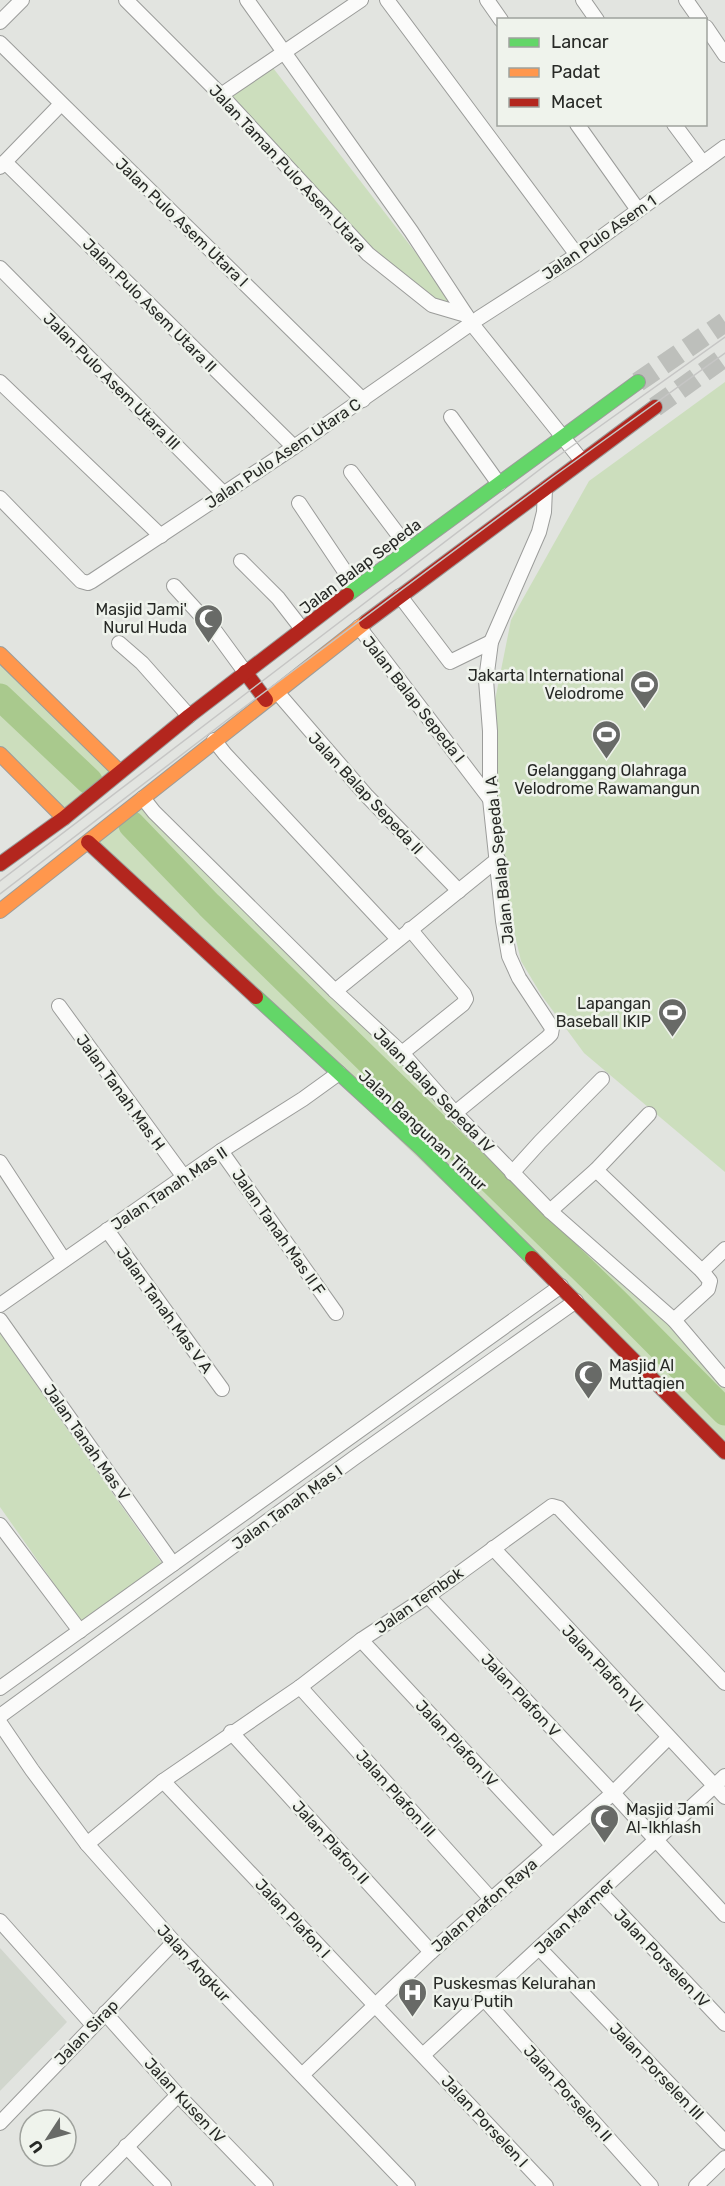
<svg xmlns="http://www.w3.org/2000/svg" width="725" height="2186" font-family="Rubik,sans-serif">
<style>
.built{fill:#d1d6cd}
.green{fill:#ccdebd}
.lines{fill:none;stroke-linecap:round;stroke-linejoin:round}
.river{stroke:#a9c98d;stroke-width:27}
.secondary-tunnel{stroke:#bdbfbb;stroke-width:20;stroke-dasharray:20 10;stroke-linecap:butt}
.street-casing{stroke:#9b9c9a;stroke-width:16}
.fast-casing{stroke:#9b9c9a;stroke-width:16}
.slow-casing{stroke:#9b9c9a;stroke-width:16}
.jam-casing{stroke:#9b9c9a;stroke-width:16}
.street{stroke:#fbfbfa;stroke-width:14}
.fast{stroke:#63d668;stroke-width:14}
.slow{stroke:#ff974d;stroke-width:14}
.jam{stroke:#b3261e;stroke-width:14}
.tram{stroke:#c6c6c5;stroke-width:1.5}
.labels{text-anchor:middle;stroke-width:5;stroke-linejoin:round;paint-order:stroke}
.street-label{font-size:16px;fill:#272926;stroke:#eff3ec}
.poi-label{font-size:16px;fill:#272926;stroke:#eff3ec;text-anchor:end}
</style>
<rect width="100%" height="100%" fill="#e2e4e0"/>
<!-- built -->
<polygon class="built" points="0,1948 67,2022 0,2091"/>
<!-- green -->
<g class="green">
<polygon points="270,64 460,310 427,298 215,102"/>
<polygon points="725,382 725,1172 584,1053 542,996 521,961 486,813 494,705 511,620 589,481"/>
<polygon points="0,654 120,772 64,818 0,754"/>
<polygon points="143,798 455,1113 674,1320 725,1380 725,1452 88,842"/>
<polygon points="0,1333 163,1565 81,1622 0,1507"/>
</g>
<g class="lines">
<!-- river -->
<g class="river">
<polyline points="0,697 89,781"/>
<polyline points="132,825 209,905 616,1302 725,1412"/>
</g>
<!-- secondary-tunnel -->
<g class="secondary-tunnel">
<polyline points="638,382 725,322"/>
<polyline points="655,407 725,357"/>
</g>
<defs>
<g id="street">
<polyline points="126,0 221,95 368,254 432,305 466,315"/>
<polyline points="247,0 411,231 472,324 582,461"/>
<polyline points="387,0 577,255"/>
<polyline points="487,0 501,20"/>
<polyline points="583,0 597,20"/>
<polyline points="686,0 700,20"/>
<polyline points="0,22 22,0"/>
<polyline points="706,27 725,55"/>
<polyline points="0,43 363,400"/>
<polyline points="221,95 361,0"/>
<polyline points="577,124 638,210"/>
<polyline points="674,124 703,163"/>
<polyline points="5,162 294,447"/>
<polyline points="0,167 61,104"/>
<polyline points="0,268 223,493"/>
<polyline points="0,382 161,536"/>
<polyline points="451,417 499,484"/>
<polyline points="351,472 409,549"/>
<polyline points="0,498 81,581 88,583 92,581 294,447 479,318 577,255 725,147"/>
<polyline points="299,503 356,588"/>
<polyline points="241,561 278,598 302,629"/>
<polyline points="174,586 215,631 245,672"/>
<polyline points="400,596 450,662 491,642"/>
<polyline points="359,627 490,799"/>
<polyline points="119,643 142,663 189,716"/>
<polyline points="277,692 366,795 459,891"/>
<polyline points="214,740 225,754 398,939"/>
<polyline points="143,798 154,812 335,991 402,1053 455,1113 550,1211 674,1320 725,1380"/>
<polyline points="335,991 498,859"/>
<polyline points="59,1006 184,1177"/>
<polyline points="402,1053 463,1004 466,999 464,994 410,929"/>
<polyline points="455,1113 547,1038 551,1034 552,1028 519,978 509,956 503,921 490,799 490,731 486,680 491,642 539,532 544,512 545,489"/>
<polyline points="221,1151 336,1313"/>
<polyline points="0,1162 64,1260"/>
<polyline points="596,1170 702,1271"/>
<polyline points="512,1173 540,1142 602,1079"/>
<polyline points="550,1211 596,1170 649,1114"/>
<polyline points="107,1230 222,1389"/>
<polyline points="0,1305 221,1151 303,1099 339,1073"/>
<polyline points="0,1320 173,1564"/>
<polyline points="674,1320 708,1289 710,1281 702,1271 725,1249"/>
<polyline points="0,1525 80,1631"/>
<polyline points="493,1548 725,1797"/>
<polyline points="428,1596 613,1793 725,1915"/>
<polyline points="361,1640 552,1845"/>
<polyline points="300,1687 491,1899"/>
<polyline points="0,1688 561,1286"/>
<polyline points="0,1716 354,1458 576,1301"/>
<polyline points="0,1723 32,1770 87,1844 174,1942 408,2186"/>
<polyline points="231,1732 431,1952"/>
<polyline points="163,1781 546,2186"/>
<polyline points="87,1844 163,1781 300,1687 361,1640 428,1596 552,1506 559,1508 725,1683"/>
<polyline points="600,1892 725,2024"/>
<polyline points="0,1921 93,2025"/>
<polyline points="539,1948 725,2142"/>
<polyline points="484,1999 651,2186"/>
<polyline points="105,2013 178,2095 266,2186"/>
<polyline points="423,2055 725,1776"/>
<polyline points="302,2075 431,1952 613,1793 668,1738"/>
<polyline points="0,2123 174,1942"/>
<polyline points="126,2146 164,2186"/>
<polyline points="88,2186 178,2095"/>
<polyline points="696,2186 725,2158"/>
</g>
<g id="fast">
<polyline points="347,595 638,382"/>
<polyline points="256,997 421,1148 532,1258"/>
</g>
<g id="slow">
<polyline points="0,654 120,772"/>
<polyline points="0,754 64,818"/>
<polyline points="0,911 366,622"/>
</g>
<g id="jam">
<polyline points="366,622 655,407"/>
<polyline points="245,672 266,700"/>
<polyline points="88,842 256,997"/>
<polyline points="0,864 64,818 189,716 347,595"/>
<polyline points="532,1258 725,1452"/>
</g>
</defs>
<!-- street casing -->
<use href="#street" class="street-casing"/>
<!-- fast casing -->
<use href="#fast" class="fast-casing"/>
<!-- slow casing -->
<use href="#slow" class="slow-casing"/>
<!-- jam casing -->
<use href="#jam" class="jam-casing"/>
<!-- street -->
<use href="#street" class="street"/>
<!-- fast -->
<use href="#fast" class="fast"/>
<!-- slow -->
<use href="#slow" class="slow"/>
<!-- jam -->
<use href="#jam" class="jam"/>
<!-- tram -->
<g class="tram">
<polyline points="0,881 547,464 725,337"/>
<polyline points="0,894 227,720 553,477 725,353"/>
</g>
</g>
<!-- icons -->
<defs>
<symbol id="mosque-pin" viewBox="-11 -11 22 30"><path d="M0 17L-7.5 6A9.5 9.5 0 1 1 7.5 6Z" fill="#686a67" stroke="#eff3ec"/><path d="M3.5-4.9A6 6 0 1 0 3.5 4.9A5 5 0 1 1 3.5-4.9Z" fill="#fff"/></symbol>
<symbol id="stadium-pin" viewBox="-11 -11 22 30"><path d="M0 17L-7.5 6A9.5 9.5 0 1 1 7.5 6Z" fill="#686a67" stroke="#eff3ec"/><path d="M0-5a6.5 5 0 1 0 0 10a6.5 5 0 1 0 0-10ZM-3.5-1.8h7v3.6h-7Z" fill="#fff"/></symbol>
<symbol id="hospital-pin" viewBox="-11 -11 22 30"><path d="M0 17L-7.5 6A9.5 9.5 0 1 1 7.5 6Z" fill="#686a67" stroke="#eff3ec"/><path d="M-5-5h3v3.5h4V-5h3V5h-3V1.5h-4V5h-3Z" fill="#fff"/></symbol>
</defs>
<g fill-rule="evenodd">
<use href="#mosque-pin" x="192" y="602" width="33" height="45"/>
<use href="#stadium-pin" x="628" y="668" width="33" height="45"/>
<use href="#stadium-pin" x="590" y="718" width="33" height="45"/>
<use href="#stadium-pin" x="656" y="996" width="33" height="45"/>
<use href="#mosque-pin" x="572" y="1358" width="33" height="45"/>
<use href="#mosque-pin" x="588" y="1802" width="33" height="45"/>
<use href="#hospital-pin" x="396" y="1976" width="33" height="45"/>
</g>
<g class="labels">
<!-- street labels -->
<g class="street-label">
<text transform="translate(288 168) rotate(47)" y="6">Jalan Taman Pulo Asem Utara</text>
<text transform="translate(182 222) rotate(44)" y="6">Jalan Pulo Asem Utara I</text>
<text transform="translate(599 237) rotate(-35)" y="6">Jalan Pulo Asem 1</text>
<text transform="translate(150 305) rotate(45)" y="6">Jalan Pulo Asem Utara II</text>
<text transform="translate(112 381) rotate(45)" y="6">Jalan Pulo Asem Utara III</text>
<text transform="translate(283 453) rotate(-34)" y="6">Jalan Pulo Asem Utara C</text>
<text transform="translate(360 566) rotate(-37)" y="6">Jalan Balap Sepeda</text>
<text transform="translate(414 699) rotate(52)" y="6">Jalan Balap Sepeda I</text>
<text transform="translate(366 793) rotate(47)" y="6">Jalan Balap Sepeda II</text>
<text transform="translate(499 860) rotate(-96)" y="6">Jalan Balap Sepeda I A</text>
<text transform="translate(434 1090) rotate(46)" y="6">Jalan Balap Sepeda IV</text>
<text transform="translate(121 1092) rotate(54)" y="6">Jalan Tanah Mas H</text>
<text transform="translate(423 1130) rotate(43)" y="6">Jalan Bangunan Timur</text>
<text transform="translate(169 1188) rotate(-34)" y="6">Jalan Tanah Mas II</text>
<text transform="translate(279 1232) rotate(55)" y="6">Jalan Tanah Mas II F</text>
<text transform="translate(165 1310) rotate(54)" y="6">Jalan Tanah Mas V A</text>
<text transform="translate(87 1442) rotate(55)" y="6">Jalan Tanah Mas V</text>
<text transform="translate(287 1507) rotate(-36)" y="6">Jalan Tanah Mas I</text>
<text transform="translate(419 1600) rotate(-35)" y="6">Jalan Tembok</text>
<text transform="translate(603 1668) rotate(47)" y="6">Jalan Plafon VI</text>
<text transform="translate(521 1695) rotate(47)" y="6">Jalan Plafon V</text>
<text transform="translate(457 1743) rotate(47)" y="6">Jalan Plafon IV</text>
<text transform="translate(396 1793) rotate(48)" y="6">Jalan Plafon III</text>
<text transform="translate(331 1842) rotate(48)" y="6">Jalan Plafon II</text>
<text transform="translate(484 1905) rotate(-41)" y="6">Jalan Plafon Raya</text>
<text transform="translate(574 1916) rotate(-43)" y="6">Jalan Marmer</text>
<text transform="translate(293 1918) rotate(47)" y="6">Jalan Plafon I</text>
<text transform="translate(662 1958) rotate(46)" y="6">Jalan Porselen IV</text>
<text transform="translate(194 1963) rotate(47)" y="6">Jalan Angkur</text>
<text transform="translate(86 2032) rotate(-46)" y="6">Jalan Sirap</text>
<text transform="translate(657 2071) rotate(46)" y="6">Jalan Porselen III</text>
<text transform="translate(568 2093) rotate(48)" y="6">Jalan Porselen II</text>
<text transform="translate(185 2100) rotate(47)" y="6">Jalan Kusen IV</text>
<text transform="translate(485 2121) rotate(47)" y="6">Jalan Porselen I</text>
</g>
<!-- poi labels -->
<g class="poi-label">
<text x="187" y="615">Masjid Jami'<tspan x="187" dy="18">Nurul Huda</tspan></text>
<text x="624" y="681">Jakarta International<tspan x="624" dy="18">Velodrome</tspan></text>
<text x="607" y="776" text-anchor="middle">Gelanggang Olahraga<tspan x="607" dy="18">Velodrome Rawamangun</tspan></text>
<text x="651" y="1009">Lapangan<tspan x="651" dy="18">Baseball IKIP</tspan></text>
<text x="609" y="1371" text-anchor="start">Masjid Al<tspan x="609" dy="18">Muttaqien</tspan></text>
<text x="626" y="1815" text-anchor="start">Masjid Jami<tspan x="626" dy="18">Al-Ikhlash</tspan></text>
<text x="433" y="1989" text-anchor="start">Puskesmas Kelurahan<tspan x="433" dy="18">Kayu Putih</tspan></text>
</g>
</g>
<!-- legend -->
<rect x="497" y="18" width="210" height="108" fill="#eff3ec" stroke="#9fa29d" stroke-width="1.5"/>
<rect x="509" y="38" width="30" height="9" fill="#63d668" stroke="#9fa29d" stroke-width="1.5"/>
<text x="551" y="48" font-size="18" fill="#272926">Lancar</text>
<rect x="509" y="68" width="30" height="9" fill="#ff974d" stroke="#9fa29d" stroke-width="1.5"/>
<text x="551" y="78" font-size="18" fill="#272926">Padat</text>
<rect x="509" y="98" width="30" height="9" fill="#b3261e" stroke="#9fa29d" stroke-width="1.5"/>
<text x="551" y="108" font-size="18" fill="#272926">Macet</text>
<!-- north arrow -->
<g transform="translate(48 2138) rotate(234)"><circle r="28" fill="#eff3ec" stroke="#9fa29d" stroke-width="1.5"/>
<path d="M0-4.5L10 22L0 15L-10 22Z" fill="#686a67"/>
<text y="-9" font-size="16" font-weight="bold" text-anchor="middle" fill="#272926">U</text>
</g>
</svg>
